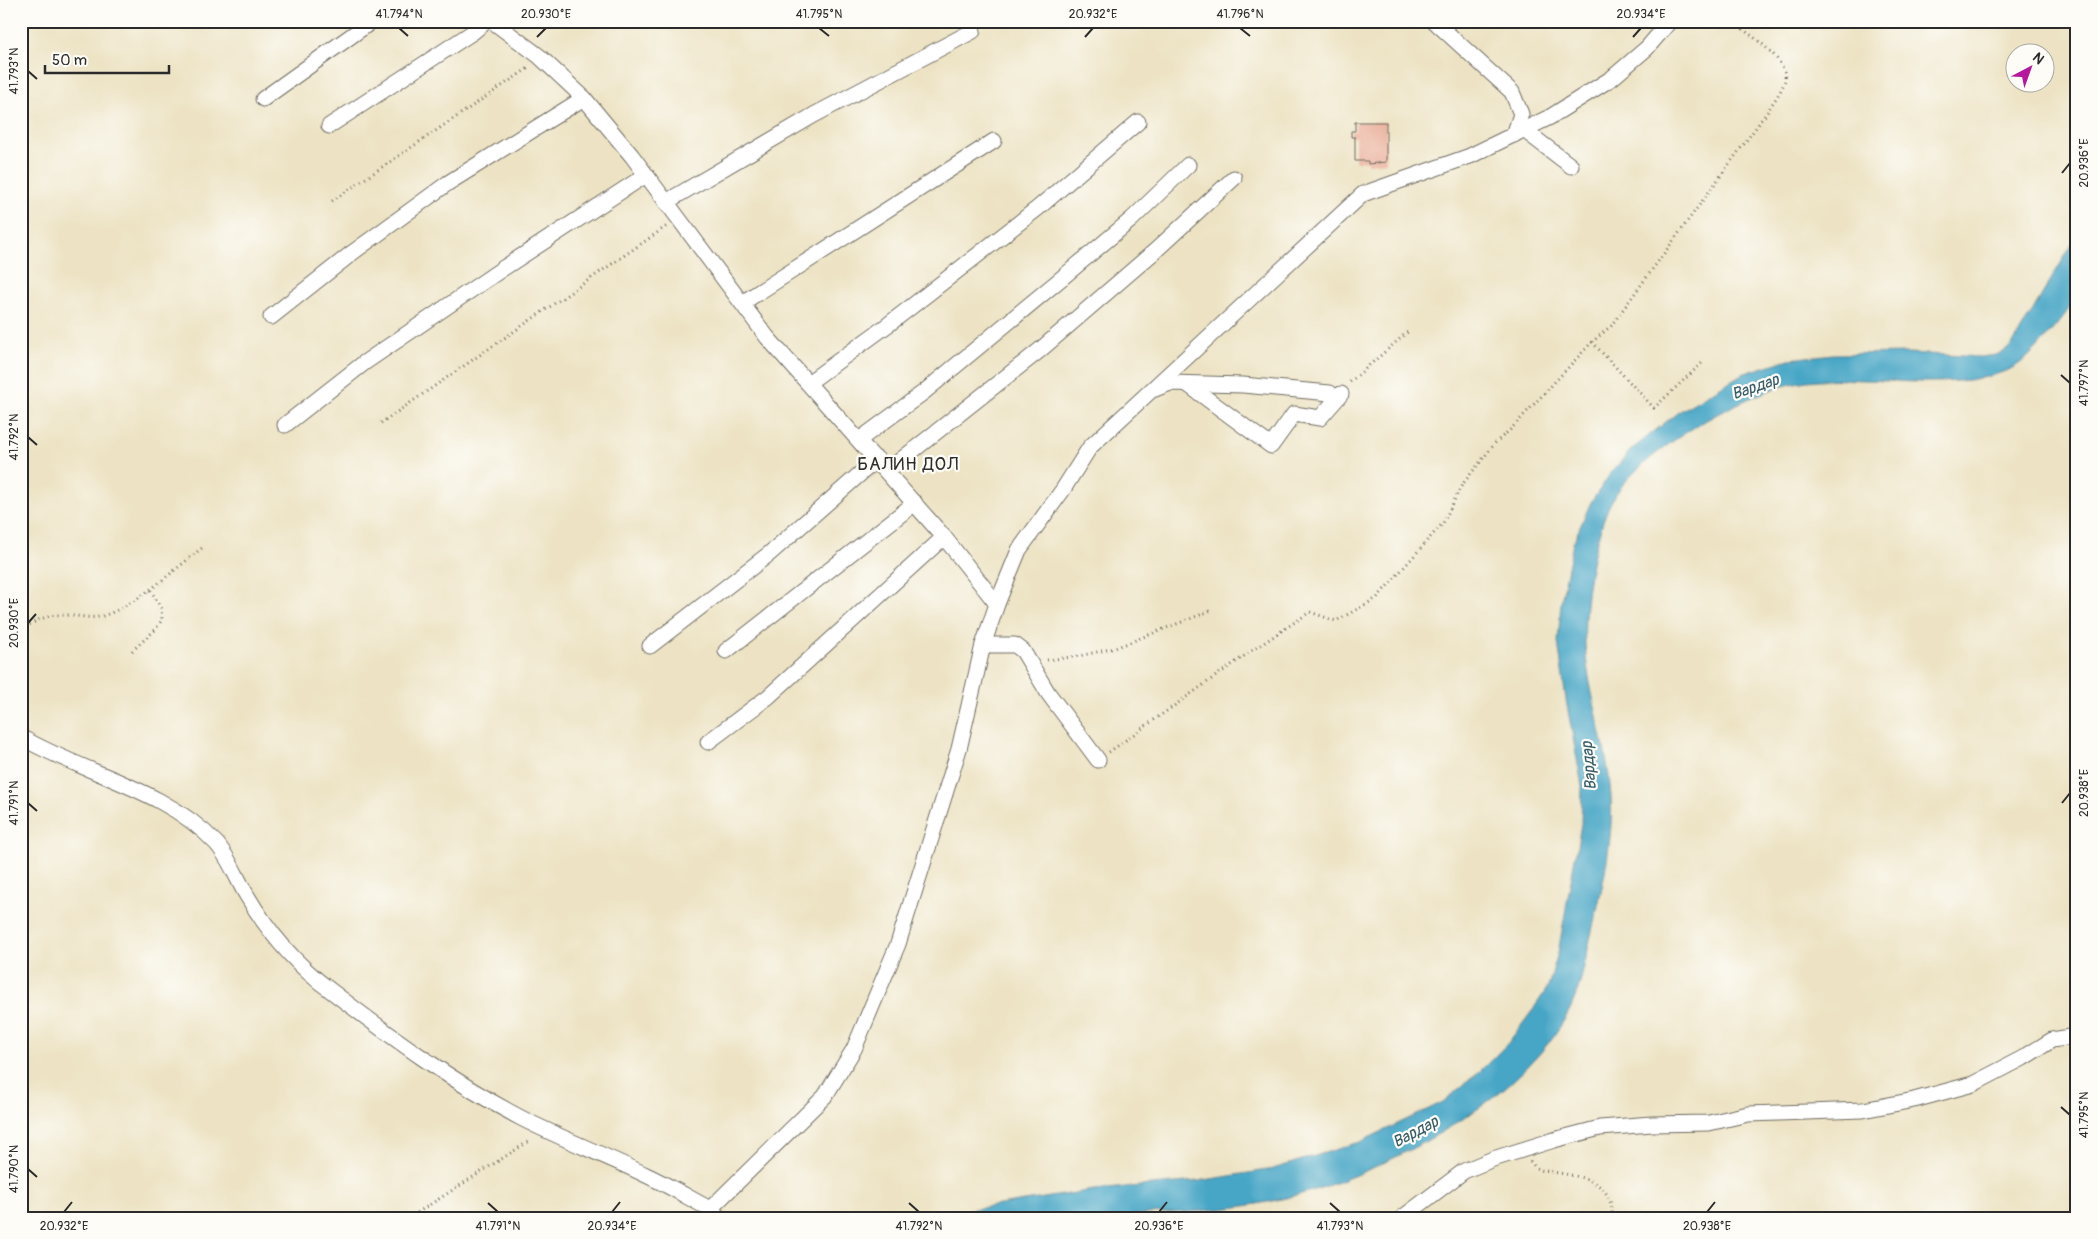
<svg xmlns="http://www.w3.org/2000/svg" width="2098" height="1239" font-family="Pangolin,sans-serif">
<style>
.water{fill:#47a6c6;stroke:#396878}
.building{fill:#eaad98}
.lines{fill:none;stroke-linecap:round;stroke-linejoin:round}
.street-casing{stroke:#6f6b61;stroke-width:17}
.path{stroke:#6f6b61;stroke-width:3;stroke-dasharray:1 4;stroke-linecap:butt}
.street{stroke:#fff;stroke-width:15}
.ticks{fill:none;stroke:#2b2b2b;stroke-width:2}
.labels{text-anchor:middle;stroke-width:4.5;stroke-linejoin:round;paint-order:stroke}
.water-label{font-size:16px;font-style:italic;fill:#365c69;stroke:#fdfcf7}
.quarter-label{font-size:18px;letter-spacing:1px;fill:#2b2b2b;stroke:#fdfcf7}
.neatline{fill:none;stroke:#2b2b2b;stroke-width:2}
.ticks-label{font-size:12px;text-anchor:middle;fill:#2b2b2b}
</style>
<rect width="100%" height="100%" fill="#fdfcf7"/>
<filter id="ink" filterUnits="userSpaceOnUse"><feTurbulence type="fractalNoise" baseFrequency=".02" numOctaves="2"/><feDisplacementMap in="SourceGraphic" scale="10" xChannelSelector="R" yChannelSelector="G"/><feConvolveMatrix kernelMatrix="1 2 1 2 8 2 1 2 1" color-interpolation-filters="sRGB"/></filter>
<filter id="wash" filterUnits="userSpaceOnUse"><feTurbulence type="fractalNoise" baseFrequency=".0096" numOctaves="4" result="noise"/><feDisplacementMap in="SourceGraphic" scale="20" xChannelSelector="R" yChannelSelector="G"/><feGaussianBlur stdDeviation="1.12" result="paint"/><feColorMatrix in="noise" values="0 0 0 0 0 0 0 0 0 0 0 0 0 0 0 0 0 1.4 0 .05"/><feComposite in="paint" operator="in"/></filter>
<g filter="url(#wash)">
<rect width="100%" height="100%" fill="#ede3c4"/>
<!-- water -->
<path class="water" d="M 2077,236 C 2077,253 2080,274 2077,291 C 2074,306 2058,324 2047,336 C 2038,347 2027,360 2014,367 C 1962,395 1868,374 1807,381 C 1753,387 1655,444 1621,487 C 1607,504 1602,524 1596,545 C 1589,573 1583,615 1585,644 C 1588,696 1608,745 1611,796 C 1614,839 1602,890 1592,931 C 1585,960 1581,991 1566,1017 C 1538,1066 1487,1106 1440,1133 C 1402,1156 1350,1180 1308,1192 C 1255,1208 1201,1212 1146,1214 C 1134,1215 1122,1217 1110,1218 C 1055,1220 1001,1218 946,1218 L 968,1210 L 1094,1190 L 1198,1181 L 1273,1169 L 1360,1142 L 1443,1102 L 1480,1071 L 1508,1043 L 1532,1011 L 1548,987 L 1558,953 L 1581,824 L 1582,786 L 1566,700 L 1558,642 L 1561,602 L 1573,543 L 1590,504 L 1610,474 L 1631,450 L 1677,413 L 1742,374 L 1789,359 L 1833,354 L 1910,353 L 1980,357 L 1996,355 L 2005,351 L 2012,345 Z"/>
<g id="blocks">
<!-- building -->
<polygon class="building" points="1355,122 1386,122 1386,162 1368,164 1368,161 1355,161 1355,137 1351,137 1351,131 1355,131"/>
</g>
</g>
<g filter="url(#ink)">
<use href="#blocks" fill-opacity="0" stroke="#6f6b61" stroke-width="1"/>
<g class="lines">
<defs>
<g id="street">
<polyline points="492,21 539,56 584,98 632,156 767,337 944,537 997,604"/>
<polyline points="1434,21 1512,92 1521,114 1514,135"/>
<polyline points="263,99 372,21"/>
<polyline points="329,126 473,32 486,21"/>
<polyline points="1524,130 1571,166"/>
<polyline points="666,202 814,115 973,31"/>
<polyline points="742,303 994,141"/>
<polyline points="271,317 352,253 448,183 584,98"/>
<polyline points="808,383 889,324 1038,208 1138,122"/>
<polyline points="1187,384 1271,446 1294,414 1320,418 1341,394"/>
<polyline points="1155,389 1170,383 1243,385 1330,393"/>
<polyline points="285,425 364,363 502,269 646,175"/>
<polyline points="859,440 924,392 1063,277 1132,219 1188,165"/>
<polyline points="887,471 1040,350 1155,251 1234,178"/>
<polyline points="983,645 1015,645 1023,651 1048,693 1098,760"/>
<polyline points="650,646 769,554 877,459"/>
<polyline points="726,651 915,503"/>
<path d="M 21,737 C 84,774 164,788 216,843 C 229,857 236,877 246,894 C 267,930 296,965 330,990 C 390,1036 454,1083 521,1118 C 562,1139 605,1155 646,1175 C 668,1185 689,1198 710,1209"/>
<polyline points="708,742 768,697 944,537"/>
<polyline points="720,1218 710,1209 825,1096 854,1049 898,944 959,749 983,645 997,604 1019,550 1062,491 1090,447 1363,194 1470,156 1550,117 1612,78 1647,48 1670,21"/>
<polyline points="1402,1218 1464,1171 1493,1159 1554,1140 1600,1128 1652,1124 1709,1123 1748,1114 1863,1110 1914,1100 1973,1084 2023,1058 2052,1040 2077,1036"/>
</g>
</defs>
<!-- street casing -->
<use href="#street" class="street-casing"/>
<!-- path -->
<g class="path">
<polyline points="332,201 530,67"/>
<polyline points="1592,342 1654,408 1702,363"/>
<polyline points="1350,382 1410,330"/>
<polyline points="381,423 667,226"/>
<path d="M 21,630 C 34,622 45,615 60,615 C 74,614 89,620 103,616 C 140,603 171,572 202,548"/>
<polyline points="132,651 155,630 162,620 161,608 150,589"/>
<polyline points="1047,660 1079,656 1115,648 1210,611"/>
<path d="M 1109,752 L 1247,654 L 1310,612 L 1336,621 L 1377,598 L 1443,523 L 1462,485 L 1496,442 L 1510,430 L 1592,342 L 1611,326 L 1768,111 C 1773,102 1782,91 1785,80 C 1789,59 1747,33 1732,21"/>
<path d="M 1530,1161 L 1535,1167 L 1540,1170 C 1572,1176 1614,1175 1612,1218"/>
<polyline points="409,1218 531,1140"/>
</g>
<!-- street -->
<use href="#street" class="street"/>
</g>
</g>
<!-- ticks -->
<path class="ticks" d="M 399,28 L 408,36M 819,28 L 829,36M 1240,28 L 1250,36M 537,37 L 546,28M 1085,37 L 1093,28M 1633,37 L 1641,28M 28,71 L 37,79M 2062,173 L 2070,163M 2061,375 L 2070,383M 28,437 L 37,445M 28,623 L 36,614M 28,803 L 37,811M 2062,803 L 2070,793M 2061,1107 L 2070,1115M 28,1169 L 37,1177M 488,1203 L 498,1212M 909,1203 L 919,1212M 1330,1203 L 1340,1212M 64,1212 L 72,1202M 612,1212 L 620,1202M 1159,1212 L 1167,1202M 1707,1212 L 1715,1202"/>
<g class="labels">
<!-- water labels -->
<g class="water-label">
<text transform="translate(1755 386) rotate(-19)" y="6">Вардар</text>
<text transform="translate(1588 766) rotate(-95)" y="6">Вардар</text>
<text transform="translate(1415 1131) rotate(-28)" y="6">Вардар</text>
</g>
<!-- quarter labels -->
<g class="quarter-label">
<text x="908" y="470">БАЛИН ДОЛ</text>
</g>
</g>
<!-- margin -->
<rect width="2098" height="1239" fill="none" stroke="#fdfcf7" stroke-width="55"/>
<!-- north arrow -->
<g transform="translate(2030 68) rotate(41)"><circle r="24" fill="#fdfcf7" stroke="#a9a8a5"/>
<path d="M0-4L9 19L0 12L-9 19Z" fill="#b5179e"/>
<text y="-8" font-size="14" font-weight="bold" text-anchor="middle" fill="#2b2b2b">N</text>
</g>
<!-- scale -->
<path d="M45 65v8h124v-8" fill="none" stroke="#2b2b2b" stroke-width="2.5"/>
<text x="52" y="65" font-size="15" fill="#2b2b2b" stroke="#fdfcf7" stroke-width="4" paint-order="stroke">50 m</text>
<rect x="28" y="28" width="2042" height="1184" class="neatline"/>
<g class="ticks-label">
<text x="399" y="18">41.794°N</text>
<text x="546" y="18">20.930°E</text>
<text x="819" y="18">41.795°N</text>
<text x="1093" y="18">20.932°E</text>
<text x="1240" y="18">41.796°N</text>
<text x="1641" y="18">20.934°E</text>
<text transform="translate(14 71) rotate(-90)" y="4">41.793°N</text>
<text transform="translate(2084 163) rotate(-90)" y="4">20.936°E</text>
<text transform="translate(2084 383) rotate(-90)" y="4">41.797°N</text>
<text transform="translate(14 437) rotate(-90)" y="4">41.792°N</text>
<text transform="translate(14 623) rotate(-90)" y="4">20.930°E</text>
<text transform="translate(2084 793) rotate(-90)" y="4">20.938°E</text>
<text transform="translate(14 803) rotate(-90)" y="4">41.791°N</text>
<text transform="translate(2084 1115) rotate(-90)" y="4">41.795°N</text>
<text transform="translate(14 1169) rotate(-90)" y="4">41.790°N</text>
<text x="64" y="1230">20.932°E</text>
<text x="498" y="1230">41.791°N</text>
<text x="612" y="1230">20.934°E</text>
<text x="919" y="1230">41.792°N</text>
<text x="1159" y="1230">20.936°E</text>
<text x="1340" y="1230">41.793°N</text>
<text x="1707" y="1230">20.938°E</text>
</g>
</svg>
